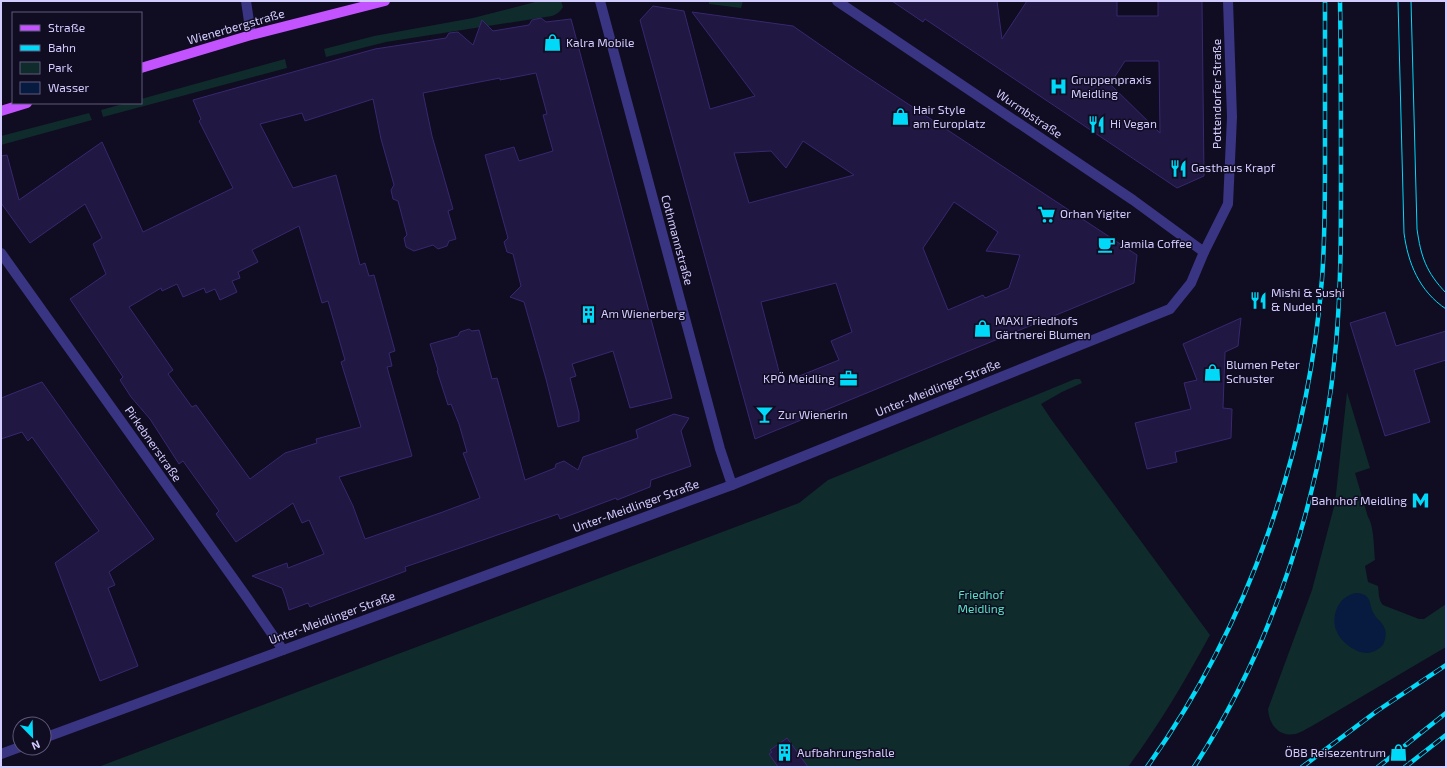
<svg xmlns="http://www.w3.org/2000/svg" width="1447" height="768" font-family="'Exo 2',sans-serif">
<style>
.green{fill:#0f2b2b}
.water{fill:#071a3f}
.building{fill:#211743;stroke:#382870;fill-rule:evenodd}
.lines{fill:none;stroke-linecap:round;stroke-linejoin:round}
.minor{stroke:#393582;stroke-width:10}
.major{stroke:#c253ff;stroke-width:10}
.tram{stroke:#00d9f7;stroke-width:1}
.rail-casing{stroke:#00d9f7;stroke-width:4.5}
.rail{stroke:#100c21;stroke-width:3;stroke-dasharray:9;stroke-linecap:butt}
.labels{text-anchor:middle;stroke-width:3;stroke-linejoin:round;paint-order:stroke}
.street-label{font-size:12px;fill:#d3ccff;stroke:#100c21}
.poi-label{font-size:12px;fill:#d3ccff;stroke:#100c21;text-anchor:start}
.park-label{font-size:12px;fill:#53e4c3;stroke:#100c21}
</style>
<rect width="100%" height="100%" fill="#100c21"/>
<!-- green -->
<g class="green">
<path d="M 539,1 L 561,1 L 563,7 C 560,12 557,14 552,16 L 386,42 L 326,57 L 324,49 L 374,36 L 473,18 Z"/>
<polygon points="709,1 743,1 741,8 709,4"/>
<polygon points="285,59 287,68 103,117 101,110 126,103 141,103 141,99"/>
<polygon points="89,113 92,120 1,145 1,136"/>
<path d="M 1075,379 L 1080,379 L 1082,383 L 1062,392 L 1041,404 L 1051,419 L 1210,635 C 1185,681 1159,725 1128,767 L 98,767 L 799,503 L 828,480 Z"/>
<path d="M 1347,392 L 1370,468 L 1355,473 L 1368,517 C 1374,526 1374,548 1375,560 L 1365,566 L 1368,582 L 1378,586 C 1379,592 1378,600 1383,605 L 1419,619 L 1424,619 L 1446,604 L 1446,647 L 1312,726 C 1307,728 1301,733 1295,734 C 1278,737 1269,724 1268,709 L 1312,590 L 1335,503 Z"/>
</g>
<!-- water -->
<path class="water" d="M 1356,593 C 1373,594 1368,604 1374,614 C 1376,618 1378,619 1380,621 C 1387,629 1387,636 1383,645 C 1379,649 1373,653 1367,653 C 1356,653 1341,642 1337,632 C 1330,617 1338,596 1356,593 Z"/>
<!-- building -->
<g class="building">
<path d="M 892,1 L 997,1 L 1002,39 L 1027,1 L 1117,1 L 1117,16 L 1158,16 L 1158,1 L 1202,1 L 1204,176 L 1177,188 L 925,19 L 923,22 ZM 1125,61 L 1159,61 L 1160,133 L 1110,84 Z"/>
<path d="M 653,6 L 684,11 L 710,109 L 755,96 L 692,12 L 793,26 L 852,67 L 1137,255 L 1134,283 L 755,439 L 640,20 ZM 803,141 L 854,175 L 749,203 L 734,153 L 771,151 L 786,168 ZM 954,202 L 998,232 L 986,251 L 1020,255 L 1009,288 L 985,298 L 983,295 L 948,310 L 923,248 ZM 836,283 L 852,332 L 831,341 L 839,360 L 782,383 L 761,302 Z"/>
<path d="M 541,18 L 546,22 L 571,19 L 672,398 L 630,408 L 613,351 L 572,364 L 576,376 L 570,378 L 579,413 L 579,421 L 558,427 L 546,379 L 524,302 L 510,297 L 521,286 L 513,254 L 507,252 L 504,242 L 508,238 L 485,155 L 514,147 L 519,161 L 553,151 L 543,115 L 547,114 L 536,73 L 500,80 L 500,78 L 423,93 L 432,136 L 453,209 L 448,211 L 456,239 L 449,241 L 447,246 L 438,249 L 433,245 L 414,251 L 406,247 L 404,238 L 407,235 L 398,201 L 393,199 L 391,190 L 394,185 L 381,139 L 373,99 L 305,121 L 302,113 L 260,124 L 293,188 L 336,175 L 360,265 L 365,263 L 369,276 L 374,275 L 395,351 L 389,353 L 392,366 L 387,367 L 412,456 L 339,477 L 353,506 L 365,539 L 440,513 L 480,498 L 463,453 L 467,452 L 459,424 L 451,404 L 448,405 L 437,371 L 438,370 L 430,344 L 458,336 L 460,332 L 469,329 L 472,331 L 479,330 L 492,379 L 497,378 L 525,480 L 555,468 L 556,464 L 564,461 L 578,470 L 583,457 L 638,438 L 636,430 L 674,414 L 689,418 L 681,431 L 691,466 L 651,480 L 650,487 L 617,500 L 616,498 L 560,519 L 558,514 L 405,567 L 406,571 L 320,603 L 310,607 L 308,603 L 289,610 L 286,599 L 282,588 L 252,576 L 287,563 L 288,568 L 324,554 L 309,520 L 302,523 L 293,503 L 236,542 L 216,514 L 219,511 L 183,461 L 179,464 L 150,419 L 131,397 L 120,380 L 123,377 L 70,299 L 106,274 L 93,244 L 102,238 L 85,204 L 30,243 L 1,203 L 1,156 L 7,155 L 19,200 L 102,142 L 143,232 L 233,188 L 199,121 L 201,119 L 193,100 L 375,49 L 446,38 L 449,33 L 458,32 L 473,45 L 482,20 L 493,31 L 529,25 L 532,20 ZM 299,226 L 322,303 L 328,301 L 345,360 L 341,362 L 361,427 L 316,439 L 317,443 L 285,453 L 250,479 L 196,405 L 192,407 L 168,374 L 173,370 L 129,307 L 161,288 L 162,291 L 177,284 L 183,297 L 204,288 L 206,293 L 215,289 L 220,300 L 237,292 L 232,281 L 240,278 L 238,272 L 258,262 L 252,250 Z"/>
<polygon points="1385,312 1396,346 1446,331 1446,360 1414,370 1430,422 1385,436 1350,323"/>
<polygon points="1241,318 1238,346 1225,352 1223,408 1232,409 1231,438 1175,452 1177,462 1147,469 1135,423 1191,409 1184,383 1197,380 1183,344"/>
<polygon points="42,382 154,539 109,572 115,585 108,588 138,666 100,681 55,563 99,531 32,437 28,441 22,432 1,439 1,398"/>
<polygon points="787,738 808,767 778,767 769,754 772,752 770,750"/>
</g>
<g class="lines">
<!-- minor -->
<g class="minor">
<polyline points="246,1 251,35"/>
<polyline points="600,1 720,449 732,485"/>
<polyline points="837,1 1133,200 1204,252"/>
<polyline points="1,253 248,599 283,650"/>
<polyline points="44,738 732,485 1170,309 1191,283 1204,252 1228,204 1232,117 1228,1"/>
<polyline points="1,754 20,747"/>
</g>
<!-- major -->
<g class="major">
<polyline points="141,68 251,35 385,1"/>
<polyline points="1,111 27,103"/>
</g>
<!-- tram -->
<g class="tram">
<path d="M 1398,1 L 1404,233 C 1408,263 1419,291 1446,309"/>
<path d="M 1411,1 L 1417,229 C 1421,257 1426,272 1446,293"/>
</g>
<defs>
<g id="rail">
<path d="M 1147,767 C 1249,624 1308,454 1322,279 C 1325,239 1325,199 1325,158 C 1325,106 1325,53 1325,1"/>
<path d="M 1194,767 C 1275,643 1323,491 1336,344 C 1341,288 1341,232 1341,176 C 1341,118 1341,59 1340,1"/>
<polyline points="1302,767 1377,711 1446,665"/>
<polyline points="1378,767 1446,713"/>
<polyline points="1405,767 1446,735"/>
</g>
</defs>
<!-- rail casing -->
<use href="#rail" class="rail-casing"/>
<!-- rail -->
<use href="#rail" class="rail"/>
</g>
<!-- icons -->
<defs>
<symbol id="shop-bare" viewBox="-9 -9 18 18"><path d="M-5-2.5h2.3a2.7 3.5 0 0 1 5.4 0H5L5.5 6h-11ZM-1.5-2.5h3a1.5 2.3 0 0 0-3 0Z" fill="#00d9f7" stroke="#100c21" stroke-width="2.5" paint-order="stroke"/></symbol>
<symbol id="hospital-bare" viewBox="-9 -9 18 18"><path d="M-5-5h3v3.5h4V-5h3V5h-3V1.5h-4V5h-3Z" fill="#00d9f7" stroke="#100c21" stroke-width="2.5" paint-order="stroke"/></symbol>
<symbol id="restaurant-bare" viewBox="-9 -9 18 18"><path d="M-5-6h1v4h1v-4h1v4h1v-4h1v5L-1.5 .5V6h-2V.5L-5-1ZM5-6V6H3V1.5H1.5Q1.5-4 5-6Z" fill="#00d9f7" stroke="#100c21" stroke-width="2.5" paint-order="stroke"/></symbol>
<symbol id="supermarket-bare" viewBox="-9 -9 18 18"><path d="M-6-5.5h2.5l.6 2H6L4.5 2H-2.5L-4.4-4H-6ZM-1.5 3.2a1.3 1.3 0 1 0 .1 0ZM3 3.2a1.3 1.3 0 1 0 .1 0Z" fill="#00d9f7" stroke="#100c21" stroke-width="2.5" paint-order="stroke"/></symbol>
<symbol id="cafe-bare" viewBox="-9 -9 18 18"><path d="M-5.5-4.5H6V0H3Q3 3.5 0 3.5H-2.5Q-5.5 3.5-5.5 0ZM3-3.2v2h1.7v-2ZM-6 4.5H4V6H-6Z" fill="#00d9f7" stroke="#100c21" stroke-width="2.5" paint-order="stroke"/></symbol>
<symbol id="building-bare" viewBox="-9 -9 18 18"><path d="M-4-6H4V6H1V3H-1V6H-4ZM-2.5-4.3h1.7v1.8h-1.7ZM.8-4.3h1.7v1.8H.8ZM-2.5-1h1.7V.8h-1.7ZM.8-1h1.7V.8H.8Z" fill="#00d9f7" stroke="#100c21" stroke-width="2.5" paint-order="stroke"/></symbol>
<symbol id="office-bare" viewBox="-9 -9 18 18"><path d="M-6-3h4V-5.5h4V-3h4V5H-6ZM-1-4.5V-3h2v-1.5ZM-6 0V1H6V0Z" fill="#00d9f7" stroke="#100c21" stroke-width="2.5" paint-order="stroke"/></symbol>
<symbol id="bar-bare" viewBox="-9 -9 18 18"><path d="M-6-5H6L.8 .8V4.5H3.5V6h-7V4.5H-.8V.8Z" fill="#00d9f7" stroke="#100c21" stroke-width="2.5" paint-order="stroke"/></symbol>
<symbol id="metro-bare" viewBox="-9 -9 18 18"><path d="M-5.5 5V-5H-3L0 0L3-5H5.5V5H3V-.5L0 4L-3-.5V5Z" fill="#00d9f7" stroke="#100c21" stroke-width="2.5" paint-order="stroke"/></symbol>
</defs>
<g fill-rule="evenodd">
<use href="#shop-bare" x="540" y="30" width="25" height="25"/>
<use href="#hospital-bare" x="1046" y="74" width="25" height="25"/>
<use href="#shop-bare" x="888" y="104" width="25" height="25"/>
<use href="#restaurant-bare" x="1084" y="112" width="25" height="25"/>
<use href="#restaurant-bare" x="1166" y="156" width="25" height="25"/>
<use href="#supermarket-bare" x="1034" y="202" width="25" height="25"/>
<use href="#cafe-bare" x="1094" y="232" width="25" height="25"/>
<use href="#restaurant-bare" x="1246" y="288" width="25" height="25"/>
<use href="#building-bare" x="576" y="302" width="25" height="25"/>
<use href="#shop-bare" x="970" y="316" width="25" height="25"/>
<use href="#shop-bare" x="1200" y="360" width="25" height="25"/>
<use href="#office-bare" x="836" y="366" width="25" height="25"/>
<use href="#bar-bare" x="752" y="402" width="25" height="25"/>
<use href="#metro-bare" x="1408" y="488" width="25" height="25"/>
<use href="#building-bare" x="772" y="740" width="25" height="25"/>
<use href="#shop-bare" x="1386" y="740" width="25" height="25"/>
</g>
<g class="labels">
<!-- street labels -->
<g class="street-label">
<text transform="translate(236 27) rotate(-16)" y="4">Wienerbergstraße</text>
<text transform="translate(1217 94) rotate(-90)" y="4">Pottendorfer Straße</text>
<text transform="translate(1029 114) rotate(34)" y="4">Wurmbstraße</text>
<text transform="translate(677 240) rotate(75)" y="4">Cothmannstraße</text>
<text transform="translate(938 388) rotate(-22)" y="4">Unter-Meidlinger Straße</text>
<text transform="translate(153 444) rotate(55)" y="4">Pirkebnerstraße</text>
<text transform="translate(636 506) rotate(-20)" y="4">Unter-Meidlinger Straße</text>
<text transform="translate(332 618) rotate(-20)" y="4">Unter-Meidlinger Straße</text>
</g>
<!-- poi labels -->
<g class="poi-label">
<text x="566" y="47">Kalra Mobile</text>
<text x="1071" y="84">Gruppenpraxis<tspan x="1071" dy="14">Meidling</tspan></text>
<text x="913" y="114">Hair Style<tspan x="913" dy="14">am Europlatz</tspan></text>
<text x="1110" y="128">Hi Vegan</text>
<text x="1191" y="172">Gasthaus Krapf</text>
<text x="1060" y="218">Orhan Yigiter</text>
<text x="1120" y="248">Jamila Coffee</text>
<text x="1271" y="297">Mishi &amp; Sushi<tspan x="1271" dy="14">&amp; Nudeln</tspan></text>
<text x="601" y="318">Am Wienerberg</text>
<text x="995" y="325">MAXI Friedhofs<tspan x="995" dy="14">Gärtnerei Blumen</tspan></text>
<text x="1226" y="369">Blumen Peter<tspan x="1226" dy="14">Schuster</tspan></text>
<text x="835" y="383" text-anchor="end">KPÖ Meidling</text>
<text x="778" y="419">Zur Wienerin</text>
<text x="1407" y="505" text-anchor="end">Bahnhof Meidling</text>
<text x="797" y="757">Aufbahrungshalle</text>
<text x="1386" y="757" text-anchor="end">ÖBB Reisezentrum</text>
</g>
<!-- park labels -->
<g class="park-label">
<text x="981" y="599">Friedhof<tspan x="981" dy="14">Meidling</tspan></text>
</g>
</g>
<!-- border -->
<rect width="1447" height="768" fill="none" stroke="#d3ccff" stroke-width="4"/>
<!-- legend -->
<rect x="12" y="12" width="130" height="92" fill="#100c21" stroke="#5e597a"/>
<rect x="20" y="25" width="20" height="6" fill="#c253ff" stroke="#5e597a"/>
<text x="48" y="32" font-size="12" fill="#d3ccff">Straße</text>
<rect x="20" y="45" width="20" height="6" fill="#00d9f7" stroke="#5e597a"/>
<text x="48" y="52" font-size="12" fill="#d3ccff">Bahn</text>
<rect x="20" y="62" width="20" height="12" fill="#0f2b2b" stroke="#5e597a"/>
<text x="48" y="72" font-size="12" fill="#d3ccff">Park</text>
<rect x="20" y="82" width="20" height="12" fill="#071a3f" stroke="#5e597a"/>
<text x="48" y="92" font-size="12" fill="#d3ccff">Wasser</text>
<!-- north arrow -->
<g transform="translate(32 736) rotate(157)"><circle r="19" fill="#100c21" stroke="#5e597a"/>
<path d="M0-3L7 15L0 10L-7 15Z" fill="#00d9f7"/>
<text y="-6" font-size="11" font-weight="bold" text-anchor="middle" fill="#d3ccff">N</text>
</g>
</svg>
